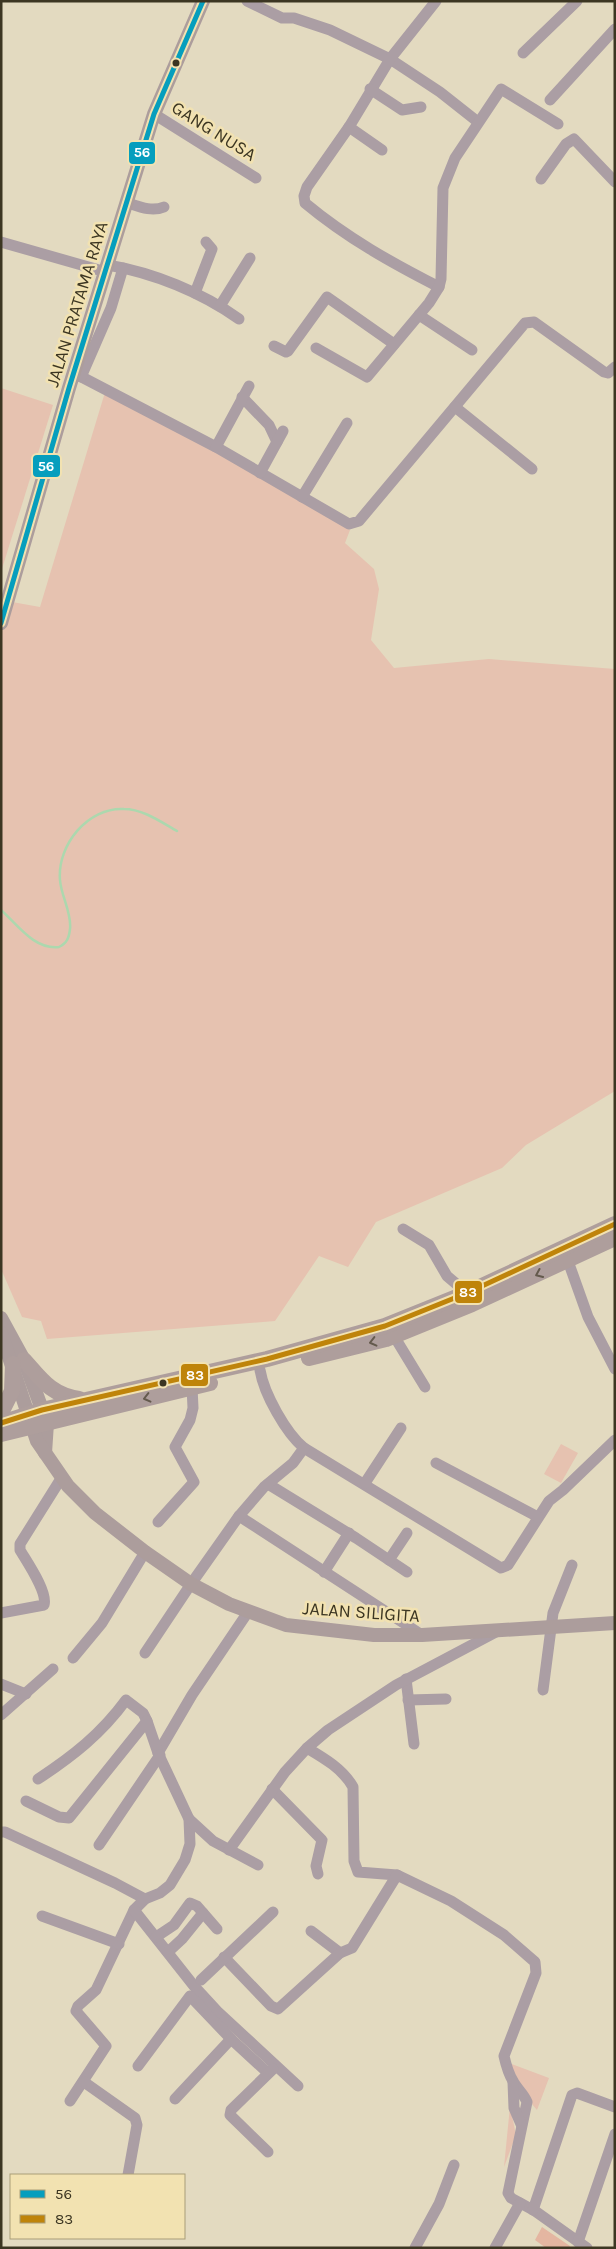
<svg xmlns="http://www.w3.org/2000/svg" width="616" height="2249" font-family="Karla,sans-serif">
<style>
.green{fill:#e6c2b0}
.forest{fill:#e4b6a1}
.lines{fill:none;stroke-linecap:round;stroke-linejoin:round}
.stream{stroke:#acd8ae;stroke-width:2.5}
.minor{stroke:#ab9ea4;stroke-width:11}
.major{stroke:#ac9d9c;stroke-width:14}
.highway{stroke:#ae9e9c;stroke-width:16}
.bus-1-casing{stroke:#f2e2b1;stroke-width:9}
.bus-2-casing{stroke:#f2e2b1;stroke-width:9}
.bus-1{stroke:#069ebd;stroke-width:5}
.bus-2{stroke:#bf840a;stroke-width:5}
.oneway{stroke:#645a4d}
.bus-dot{fill:#3c3622;stroke:#f2e2b1;stroke-width:2}
.labels{text-anchor:middle;stroke-width:5;stroke-linejoin:round;paint-order:stroke}
.street-label{font-size:18px;fill:#3c3622;stroke:#f2e2b1}
.line-badge{stroke:#f2e2b1;stroke-width:2}
.badge-label{font-size:14px;text-anchor:middle;font-weight:bold;fill:#fff}
</style>
<rect width="100%" height="100%" fill="#e3dac0"/>
<!-- green -->
<g class="green">
<polygon points="1,388 53,405 1,572"/>
<polygon points="106,389 277,485 350,530 345,543 374,569 379,589 371,640 394,668 489,659 615,669 615,1091 526,1145 502,1168 376,1222 348,1267 319,1256 275,1321 47,1339 41,1321 22,1317 1,1269 1,600 40,607"/>
<polygon points="561,1444 578,1453 561,1483 544,1474"/>
<polygon points="509,2063 549,2078 537,2110 531,2103"/>
<polygon points="510,2106 516,2135 504,2167"/>
</g>
<!-- forest -->
<polygon class="forest" points="542,2227 570,2246 569,2248 546,2248 535,2240"/>
<g class="lines">
<!-- stream -->
<path class="stream" d="M 1,910 C 17,924 34,950 59,947 C 67,943 69,938 70,929 C 72,913 61,896 60,880 C 57,845 88,807 124,809 C 143,809 161,822 177,831"/>
<!-- minor -->
<g class="minor">
<polyline points="247,1 282,18 294,18 330,30 390,59 440,92 478,122"/>
<path d="M 436,1 L 390,59 L 349,127 L 307,187 L 304,196 L 305,203 C 347,238 392,263 439,287"/>
<polyline points="523,53 577,1"/>
<polyline points="370,89 402,110 421,107"/>
<polyline points="550,100 615,29"/>
<polyline points="154,114 256,178"/>
<polyline points="349,127 382,150"/>
<polyline points="541,179 566,144 574,139 615,182"/>
<path d="M 128,203 C 140,207 152,212 164,207"/>
<polyline points="1,242 106,272"/>
<path d="M 108,265 C 154,273 201,292 239,319"/>
<polyline points="195,293 212,249 206,242"/>
<polyline points="220,306 250,258"/>
<polyline points="419,315 472,350"/>
<polyline points="274,346 286,352 288,351 327,297 394,344"/>
<polyline points="316,348 367,377 429,303 439,287 441,279 443,188 455,158 501,89 558,124"/>
<polyline points="74,373 216,447 349,524 359,521 525,323 534,322 604,372 608,373 615,367"/>
<polyline points="81,377 111,308 123,268"/>
<polyline points="242,397 269,425 277,442"/>
<polyline points="455,407 532,469"/>
<polyline points="216,447 249,386"/>
<polyline points="260,473 283,431"/>
<polyline points="302,497 347,423"/>
<polyline points="403,1229 429,1245 447,1276 467,1293"/>
<polyline points="568,1261 588,1317 615,1369"/>
<polyline points="394,1336 425,1387"/>
<path d="M 260,1370 C 264,1394 286,1433 304,1448 L 501,1568 L 508,1565 L 549,1501 L 563,1490 L 615,1440"/>
<polyline points="436,1463 538,1517"/>
<polyline points="365,1483 401,1428"/>
<polyline points="268,1484 356,1538 407,1572"/>
<polyline points="239,1516 422,1635"/>
<polyline points="158,1522 194,1482 175,1447 190,1420 193,1408 192,1387"/>
<polyline points="389,1560 407,1533"/>
<polyline points="324,1572 349,1533"/>
<path d="M 1,1613 L 44,1605 C 48,1592 27,1562 20,1550 L 20,1544 L 62,1477"/>
<polyline points="145,1653 191,1584 239,1516 264,1487 293,1463 304,1448"/>
<polyline points="73,1658 102,1623 145,1552"/>
<polyline points="406,1679 414,1744"/>
<polyline points="1,1684 26,1694"/>
<polyline points="543,1690 553,1613 572,1565"/>
<polyline points="408,1700 446,1699"/>
<polyline points="1,1715 53,1669"/>
<path d="M 307,1748 C 324,1758 343,1769 353,1787 L 354,1861 L 358,1872 L 397,1875 L 451,1901 L 504,1935 L 535,1962 L 536,1973 L 504,2056 C 506,2065 508,2073 513,2081 C 517,2089 524,2094 527,2102 L 508,2193 L 511,2198 L 535,2211 L 587,2248"/>
<polyline points="158,1753 192,1695 248,1612"/>
<path d="M 38,1779 C 73,1756 101,1734 126,1700 L 143,1713 L 147,1721 L 158,1753 L 189,1819 L 190,1844 L 185,1860 L 170,1885 L 160,1893 L 145,1899 L 134,1910 L 96,1990 L 78,2006 L 76,2011 L 106,2046 L 70,2101"/>
<polyline points="272,1789 322,1840 316,1866 318,1874"/>
<polyline points="26,1801 59,1817 69,1818 147,1721"/>
<polyline points="189,1819 213,1841 258,1865"/>
<polyline points="1,1832 5,1832 115,1883 145,1899"/>
<polyline points="99,1845 160,1755"/>
<polyline points="229,1850 285,1772 307,1748 328,1730 396,1685 498,1631"/>
<polyline points="134,1910 194,1986 217,2011 298,2086"/>
<polyline points="42,1916 119,1944"/>
<polyline points="311,1931 340,1953"/>
<polyline points="156,1937 174,1925 190,1903 197,1906 217,1929"/>
<polyline points="168,1952 182,1939 203,1913"/>
<polyline points="224,1957 271,2006 278,2009 340,1953 352,1948 397,1875"/>
<polyline points="201,1980 273,1912"/>
<polyline points="138,2066 190,1996 231,2039 268,2073"/>
<polyline points="84,2082 135,2118 137,2125 128,2175"/>
<polyline points="513,2082 514,2108 521,2124"/>
<polyline points="175,2099 231,2039"/>
<polyline points="268,2152 230,2115 231,2110 273,2069"/>
<polyline points="533,2210 572,2095 577,2093 615,2107"/>
<polyline points="578,2242 615,2134"/>
<polyline points="415,2248 439,2204 454,2165"/>
<polyline points="495,2248 520,2203"/>
</g>
<!-- major -->
<g class="major">
<polyline points="1,623 69,388 154,114 203,1"/>
<polyline points="1,1318 24,1360 47,1423 45,1453"/>
<polyline points="1,1333 37,1441 68,1486 95,1513 145,1552 191,1584 229,1604 286,1625 374,1635 422,1635 615,1623"/>
</g>
<!-- highway -->
<g class="highway">
<polyline points="309,1358 386,1339 472,1304 615,1238"/>
<path d="M 24,1360 C 41,1379 51,1395 79,1399"/>
<polyline points="1,1413 12,1391 13,1364"/>
<polyline points="1,1423 42,1410 267,1359 385,1326 467,1293 615,1224"/>
<polyline points="1,1434 210,1383"/>
</g>
<defs>
<polyline id="bus-1" points="1,623 69,388 154,114 203,1"/>
<polyline id="bus-2" points="1,1423 42,1410 267,1359 385,1326 467,1293 615,1224"/>
</defs>
<!-- bus-1 casing -->
<use href="#bus-1" class="bus-1-casing"/>
<!-- bus-2 casing -->
<use href="#bus-2" class="bus-2-casing"/>
<!-- bus-1 -->
<use href="#bus-1" class="bus-1"/>
<!-- bus-2 -->
<use href="#bus-2" class="bus-2"/>
</g>
<!-- one-way arrows -->
<defs><path id="oneway-chevron" d="M-2-3.5L2.5 0L-2 3.5" fill="none" stroke-width="1.6" stroke-linecap="round" stroke-linejoin="round" transform="scale(1.25)"/></defs>
<g class="oneway">
<use href="#oneway-chevron" transform="translate(539 1274) rotate(156)"/>
<use href="#oneway-chevron" transform="translate(373 1342) rotate(166)"/>
<use href="#oneway-chevron" transform="translate(147 1398) rotate(166)"/>
</g>
<!-- markers -->
<g class="bus-dot">
<circle cx="176" cy="63" r="4.5"/>
<circle cx="163" cy="1383" r="4.5"/>
</g>
<g class="labels">
<!-- street labels -->
<g class="street-label">
<text transform="translate(214 131) rotate(32)" y="6">GANG NUSA</text>
<text transform="translate(77 304) rotate(-73)" y="6">JALAN PRATAMA RAYA</text>
<text transform="translate(361 1612) rotate(4)" y="6">JALAN SILIGITA</text>
</g>
</g>
<g class="line-badge">
<rect x="128" y="141" width="28" height="24" rx="5" fill="#069ebd"/>
<rect x="32" y="454" width="29" height="24" rx="5" fill="#069ebd"/>
<rect x="454" y="1280" width="29" height="24" rx="5" fill="#bf840a"/>
<rect x="180" y="1363" width="29" height="24" rx="5" fill="#bf840a"/>
</g>
<g class="badge-label">
<text x="142" y="157">56</text>
<text x="46" y="471">56</text>
<text x="468" y="1297">83</text>
<text x="195" y="1380">83</text>
</g>
<!-- border -->
<rect width="616" height="2249" fill="none" stroke="#3c3622" stroke-width="5"/>
<!-- legend -->
<rect x="10" y="2174" width="175" height="65" fill="#f2e2b1" stroke="#a99d78"/>
<rect x="20" y="2190" width="25" height="8" fill="#069ebd" stroke="#a99d78"/>
<text x="55" y="2199" font-size="15" fill="#3c3622">56</text>
<rect x="20" y="2215" width="25" height="8" fill="#bf840a" stroke="#a99d78"/>
<text x="55" y="2224" font-size="15" fill="#3c3622">83</text>
</svg>
